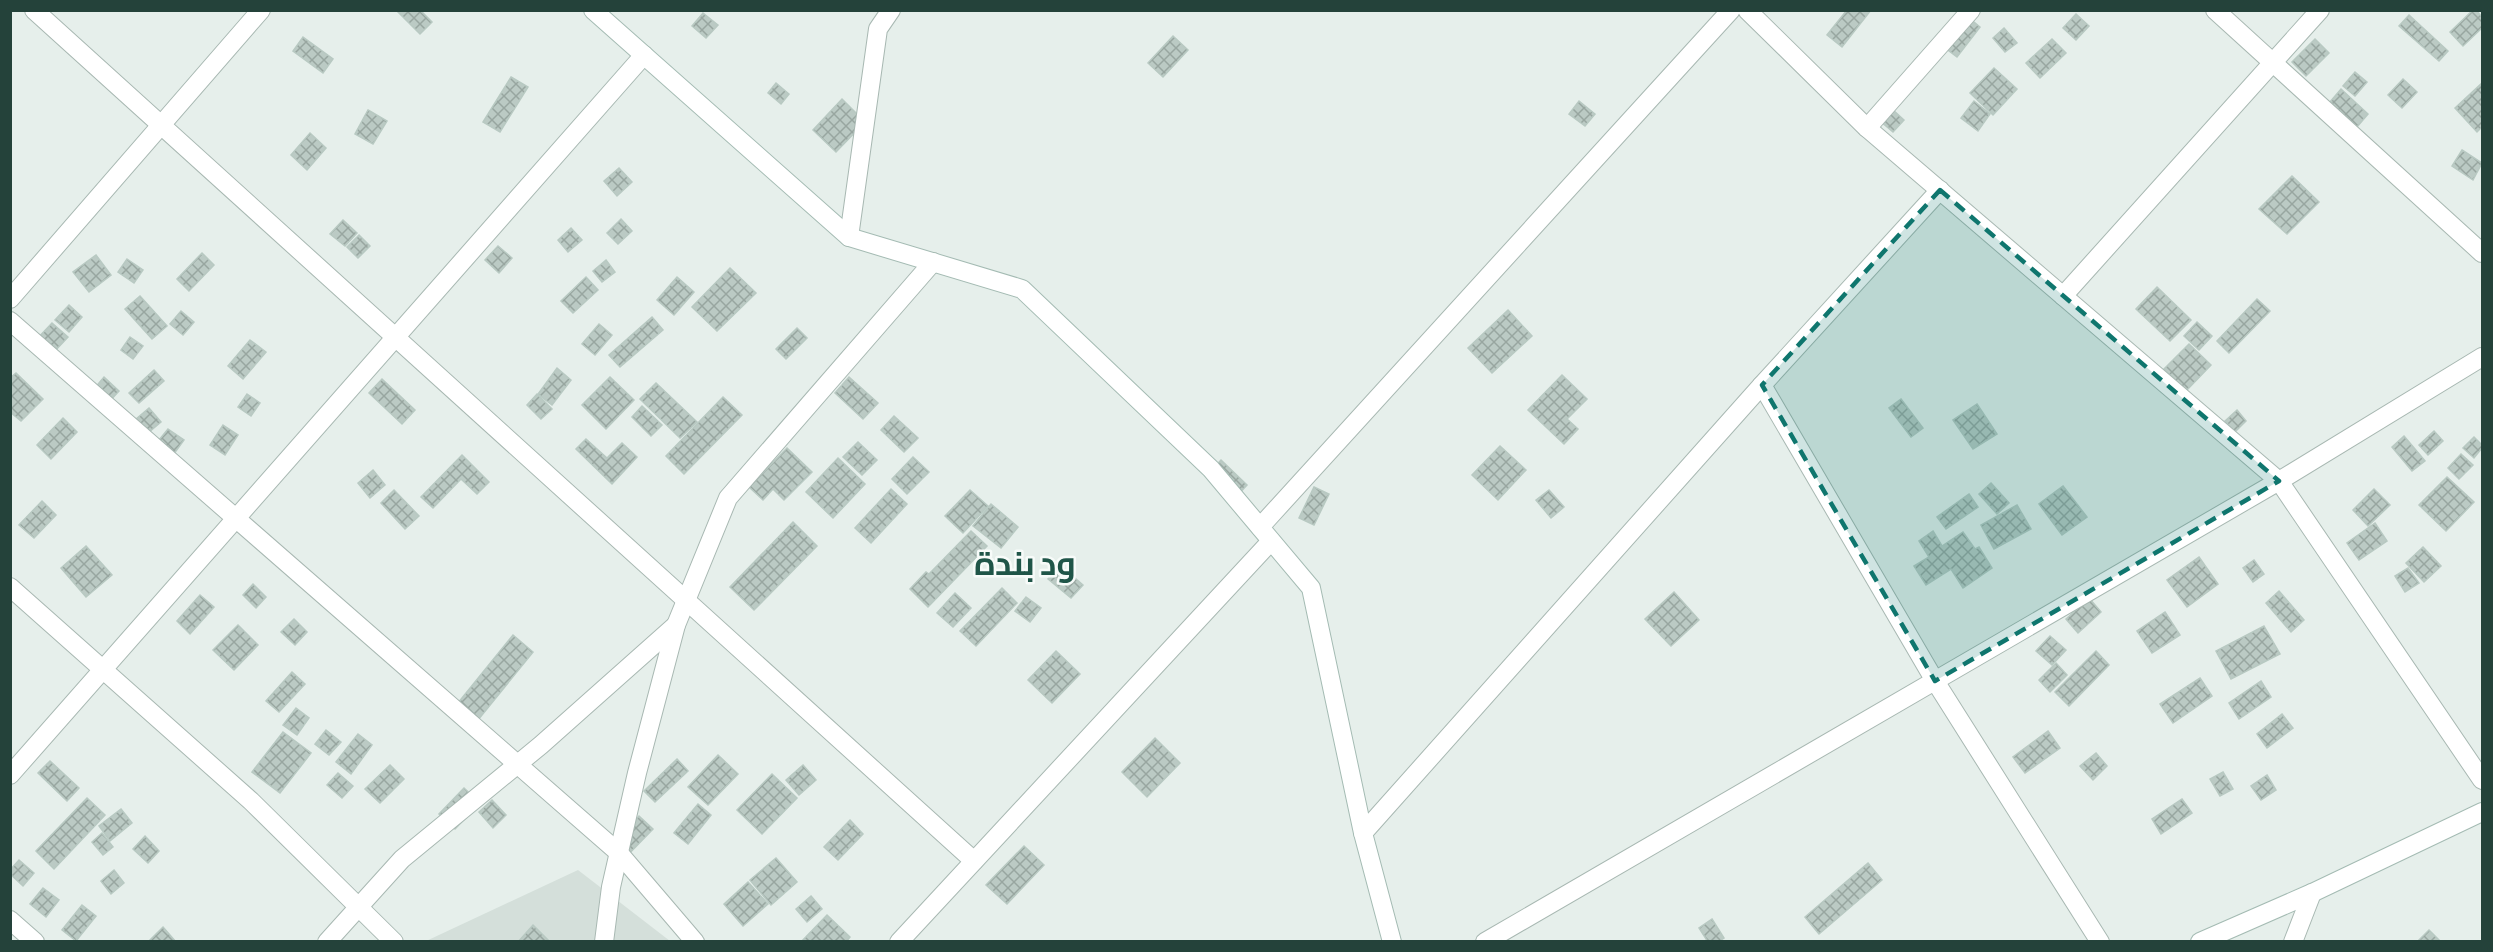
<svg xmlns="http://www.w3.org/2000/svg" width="2493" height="952" font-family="'Sofia Sans Condensed',Cairo,sans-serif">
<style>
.built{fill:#d4dfda}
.building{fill:url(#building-cross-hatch);stroke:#b8c9c2;stroke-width:1.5}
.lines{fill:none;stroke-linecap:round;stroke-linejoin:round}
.street-casing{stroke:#a8b8b2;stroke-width:20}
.secondary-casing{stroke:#a4bbb3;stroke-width:20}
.street{stroke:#fff;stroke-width:18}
.secondary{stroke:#fff;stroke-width:18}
.marked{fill:#0f766e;fill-opacity:0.2;stroke:#0f766e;stroke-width:4.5;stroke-dasharray:12 8;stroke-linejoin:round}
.labels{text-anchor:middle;stroke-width:5;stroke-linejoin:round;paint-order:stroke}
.town-label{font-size:33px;font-weight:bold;fill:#1f5548;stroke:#f7fbf9}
</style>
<defs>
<pattern id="building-cross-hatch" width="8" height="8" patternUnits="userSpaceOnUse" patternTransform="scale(1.5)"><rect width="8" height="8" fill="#bbcac4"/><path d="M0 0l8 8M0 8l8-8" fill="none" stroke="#98a6a0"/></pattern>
</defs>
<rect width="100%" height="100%" fill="#e6efeb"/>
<!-- built -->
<polygon class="built" points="578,870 670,941 424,942"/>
<!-- building -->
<g class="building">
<polygon points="396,10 420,10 432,22 420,34"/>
<polygon points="1847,10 1871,10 1842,47 1827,35"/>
<polygon points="2473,10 2476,10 2482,17 2482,28 2463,46 2450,32"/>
<polygon points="703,13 718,25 706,38 692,26"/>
<polygon points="2076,14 2089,26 2076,40 2063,28"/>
<polygon points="2409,15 2448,51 2439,61 2399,26"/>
<polygon points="1968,17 1980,27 1957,57 1944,47"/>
<polygon points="2004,28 2017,43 2005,52 1993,38"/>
<polygon points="1173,36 1188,50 1163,77 1148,63"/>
<polygon points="303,37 333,59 323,73 293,51"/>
<polygon points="2052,39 2066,53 2040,78 2026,63"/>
<polygon points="2315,39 2329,53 2306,76 2292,62"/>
<polygon points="1994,68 2017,89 1993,115 1970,93"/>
<polygon points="2355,72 2367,82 2355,96 2343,86"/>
<polygon points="511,77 528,87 500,132 483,122"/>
<polygon points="2403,79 2417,92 2402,108 2388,95"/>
<polygon points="776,83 789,94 781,104 768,93"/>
<polygon points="2482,83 2482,127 2477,132 2455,108"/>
<polygon points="2341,89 2368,114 2357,127 2330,102"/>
<polygon points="842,99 865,122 836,152 813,130"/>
<polygon points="1579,101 1595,114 1585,126 1569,114"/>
<polygon points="1974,101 1990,114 1978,131 1961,118"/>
<polygon points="1892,109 1904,120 1893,132 1880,121"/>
<polygon points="368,110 387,121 373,144 355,134"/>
<polygon points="310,133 326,148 307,170 291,155"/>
<polygon points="2462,150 2482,163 2473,180 2452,166"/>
<polygon points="619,168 632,182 617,196 604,181"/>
<polygon points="2292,176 2319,202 2287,234 2259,209"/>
<polygon points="621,219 632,231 618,244 607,233"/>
<polygon points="343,220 357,233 345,246 330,234"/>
<polygon points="571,228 582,240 568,252 558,240"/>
<polygon points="359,235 370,246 358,258 347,247"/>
<polygon points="498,246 512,258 499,273 485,260"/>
<polygon points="202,253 214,265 189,291 177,279"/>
<polygon points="96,255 111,275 89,292 73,272"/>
<polygon points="127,259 143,270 134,283 118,272"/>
<polygon points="606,260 615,272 602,282 593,271"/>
<polygon points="730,268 756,293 717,331 692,307"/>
<polygon points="586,277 598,290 573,313 561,301"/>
<polygon points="677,277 694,292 674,315 657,300"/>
<polygon points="2157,287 2191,320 2170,341 2136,309"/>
<polygon points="140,296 167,326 152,339 125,309"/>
<polygon points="2257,299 2270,311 2229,353 2217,341"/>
<polygon points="69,305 82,317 69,332 55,320"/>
<polygon points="1508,310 1532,336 1492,373 1468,348"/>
<polygon points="181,311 194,322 183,335 170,324"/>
<polygon points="652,317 663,330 620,367 609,355"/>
<polygon points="2197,322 2212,336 2199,350 2184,336"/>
<polygon points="52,323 68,337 53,353 37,339"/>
<polygon points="599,324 612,335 595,355 582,344"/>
<polygon points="797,328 807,338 786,359 776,349"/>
<polygon points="130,337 143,346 133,359 121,350"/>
<polygon points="250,340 266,352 243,379 228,366"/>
<polygon points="2189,344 2211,365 2186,391 2164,369"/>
<polygon points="557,368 571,380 552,405 538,394"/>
<polygon points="154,370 164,381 139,403 129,393"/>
<polygon points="16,373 43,399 21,421 10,412 10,378"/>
<polygon points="1562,375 1587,399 1567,419 1578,429 1564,444 1528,410"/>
<polygon points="104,377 119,391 108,403 94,389"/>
<polygon points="610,377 634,400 606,429 582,405"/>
<polygon points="849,377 878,403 863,419 835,393"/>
<polygon points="382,379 415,410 402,424 369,393"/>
<polygon points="656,383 697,422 680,438 640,399"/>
<polygon points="247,394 260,403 251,416 238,407"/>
<polygon points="537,394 552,409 541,419 527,405"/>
<polygon points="723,397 742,415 684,474 666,456"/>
<polygon points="1901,399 1923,428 1911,437 1889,408"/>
<polygon points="1977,404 1997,434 1973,449 1953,420"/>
<polygon points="642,406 662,425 651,436 632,417"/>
<polygon points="149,408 161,422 148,433 136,419"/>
<polygon points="2237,410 2246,421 2235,432 2225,421"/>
<polygon points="894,416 918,438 904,452 881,430"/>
<polygon points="63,418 77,432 51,459 37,445"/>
<polygon points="223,425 238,435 225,455 210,445"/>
<polygon points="168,429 184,440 171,458 155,445"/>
<polygon points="2434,431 2443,441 2428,455 2419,445"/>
<polygon points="2404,436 2425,461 2412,471 2392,447"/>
<polygon points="2474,437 2482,445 2482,448 2474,458 2463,448"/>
<polygon points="586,439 607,458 622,443 637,457 612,484 576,449"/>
<polygon points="858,442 877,460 862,475 843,457"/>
<polygon points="1500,446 1526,470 1498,500 1472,475"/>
<polygon points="787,448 812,472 784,500 773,489 763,500 749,487"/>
<polygon points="2461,454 2473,465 2459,479 2448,468"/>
<polygon points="462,455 489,482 477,494 461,479 433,508 421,497"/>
<polygon points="913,457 929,472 907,494 892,479"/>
<polygon points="838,458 865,484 833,518 806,492"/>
<polygon points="1221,460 1247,485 1233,500 1207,475"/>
<polygon points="373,470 385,485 370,498 358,483"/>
<polygon points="2447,477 2474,502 2446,531 2419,505"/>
<polygon points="1991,483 2009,503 1997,514 1979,494"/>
<polygon points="2063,486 2087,517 2062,535 2039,504"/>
<polygon points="1314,487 1329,494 1314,525 1299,518"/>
<polygon points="891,489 907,504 871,543 855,528"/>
<polygon points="2374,489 2390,505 2368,526 2353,510"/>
<polygon points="394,490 419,516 405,529 381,503"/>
<polygon points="970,490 988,506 963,533 945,516"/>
<polygon points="1549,490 1564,507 1551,518 1536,500"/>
<polygon points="1969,494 1978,507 1946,529 1937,517"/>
<polygon points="42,501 56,515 34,538 19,525"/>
<polygon points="991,504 1018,527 1001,548 973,526"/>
<polygon points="2017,505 2031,529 1994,549 1981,525"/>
<polygon points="793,522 817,546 754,610 730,587"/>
<polygon points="2375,523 2387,541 2359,560 2347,543"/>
<polygon points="971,531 987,546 928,607 910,589 926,572 929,574"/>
<polygon points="1933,531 1942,546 1963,532 1975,549 1979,547 1992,568 1963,588 1951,569 1926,585 1914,566 1929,557 1919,541"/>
<polygon points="86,546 112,575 86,597 61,568"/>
<polygon points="2423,547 2441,566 2424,582 2406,563"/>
<polygon points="2199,557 2218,584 2187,607 2167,580"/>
<polygon points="2254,560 2264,574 2253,582 2243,568"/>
<polygon points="1060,565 1083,585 1071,598 1048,579"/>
<polygon points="2408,568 2419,583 2405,592 2395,576"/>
<polygon points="253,584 266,597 256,608 243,595"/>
<polygon points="1002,588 1017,603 976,646 960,631"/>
<polygon points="2279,591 2304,620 2291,632 2266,603"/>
<polygon points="1674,592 1699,620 1671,646 1645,619"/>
<polygon points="955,593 971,608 953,627 937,613"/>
<polygon points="200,595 214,607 190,634 177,621"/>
<polygon points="1026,597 1041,608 1030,622 1015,611"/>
<polygon points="2089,598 2101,612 2078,633 2066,619"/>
<polygon points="2165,612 2180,635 2152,653 2137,631"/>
<polygon points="294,619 307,632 295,645 281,632"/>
<polygon points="238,625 258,645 234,670 213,650"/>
<polygon points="2264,626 2280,654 2231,679 2216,651"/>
<polygon points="513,635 533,652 478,720 458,703"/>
<polygon points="2050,636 2066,650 2052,665 2036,651"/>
<polygon points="1056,651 1080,674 1052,703 1028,680"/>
<polygon points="2096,651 2109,665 2069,706 2055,692"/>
<polygon points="2056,663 2067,675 2050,692 2039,680"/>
<polygon points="292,672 305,684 279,712 266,701"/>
<polygon points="2200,678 2212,696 2173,723 2160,704"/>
<polygon points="2261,681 2271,697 2239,719 2229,703"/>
<polygon points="296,708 309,718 297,735 283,725"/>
<polygon points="2282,714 2293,728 2267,748 2257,734"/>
<polygon points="326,730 341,742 329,755 315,744"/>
<polygon points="2048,731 2060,748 2025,773 2013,757"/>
<polygon points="283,732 311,753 280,793 252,772"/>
<polygon points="358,734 372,745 351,774 336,762"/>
<polygon points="1155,738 1180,763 1147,797 1122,772"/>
<polygon points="2096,753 2107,766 2093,780 2080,766"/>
<polygon points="718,755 738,774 708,805 688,787"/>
<polygon points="677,759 688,771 655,802 644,791"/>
<polygon points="50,761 79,788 67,801 38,773"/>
<polygon points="390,765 404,779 380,803 365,789"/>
<polygon points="803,765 816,780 799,795 786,780"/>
<polygon points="2223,772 2233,789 2220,796 2210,779"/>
<polygon points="338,773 353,786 342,798 327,785"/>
<polygon points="772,774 797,798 762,834 737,810"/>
<polygon points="2267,775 2276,790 2261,800 2251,786"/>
<polygon points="464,788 480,803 455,829 439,814"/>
<polygon points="87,798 105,815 54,869 36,851"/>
<polygon points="2182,799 2192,813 2161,834 2152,819"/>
<polygon points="492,800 506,815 493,828 479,812"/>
<polygon points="698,804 711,815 688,844 674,833"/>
<polygon points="121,809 132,823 110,841 99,826"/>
<polygon points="639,816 653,829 621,862 608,849"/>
<polygon points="850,820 863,834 838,860 824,847"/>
<polygon points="102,833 113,847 103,855 92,842"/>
<polygon points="145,836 159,851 148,863 133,849"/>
<polygon points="1024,846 1044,865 1007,904 986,885"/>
<polygon points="776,858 797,882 771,905 750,880"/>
<polygon points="19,860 34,873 23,886 10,874 10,870"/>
<polygon points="1868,863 1882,880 1819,934 1805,917"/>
<polygon points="114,870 124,883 111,894 101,881"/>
<polygon points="748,882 768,904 743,926 724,904"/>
<polygon points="43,888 59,900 46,917 30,904"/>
<polygon points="811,896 822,909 807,922 796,909"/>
<polygon points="82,905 96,916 76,941 62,930"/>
<polygon points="827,915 850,937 846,942 801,942"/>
<polygon points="1712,919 1724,938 1718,942 1708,942 1699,928"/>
<polygon points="533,925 550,942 518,942"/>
<polygon points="163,927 176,942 148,942"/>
<polygon points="2429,930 2441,942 2417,942"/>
</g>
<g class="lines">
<defs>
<g id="street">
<polyline points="34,10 974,861"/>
<polyline points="1747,10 1867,128 2279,481 2482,780"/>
<polyline points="2215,10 2482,253"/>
<polyline points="1867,128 1971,10"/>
<polyline points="849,237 878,29 891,10"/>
<polyline points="2063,296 2320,10"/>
<polyline points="10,299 261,10"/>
<polyline points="10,321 619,853 695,942"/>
<polyline points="1762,385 1935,681 2100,942"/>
<polyline points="1260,527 1731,10"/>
<polyline points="10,587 251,801 394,942"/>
<polyline points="10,775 644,55"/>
<polyline points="1363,833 1762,385 1940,190"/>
<polyline points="10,920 35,942"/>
<polyline points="327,942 402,859 541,745 676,625"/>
<polyline points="604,942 611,887 637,773 676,625 728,498 933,262"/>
<polyline points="899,942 1271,541"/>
<polyline points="1485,942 2279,481 2482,357"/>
<polyline points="2293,942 2312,893"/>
</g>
<g id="secondary">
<polyline points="593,10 849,237 1022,289 1211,469 1311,588 1363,833 1392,942"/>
<polyline points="2200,942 2312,893 2482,812"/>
</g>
</defs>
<!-- street casing -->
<use href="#street" class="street-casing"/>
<!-- secondary casing -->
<use href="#secondary" class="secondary-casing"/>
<!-- street -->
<use href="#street" class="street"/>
<!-- secondary -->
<use href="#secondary" class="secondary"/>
</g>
<!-- marked area -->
<path class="marked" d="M 1940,190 L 2279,481 L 1935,681 L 1762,385 Z"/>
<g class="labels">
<!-- town labels -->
<g class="town-label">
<text x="1025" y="575">ود بندة</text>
</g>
</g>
<!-- border -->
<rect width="2493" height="952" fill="none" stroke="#24423a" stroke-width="24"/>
</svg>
